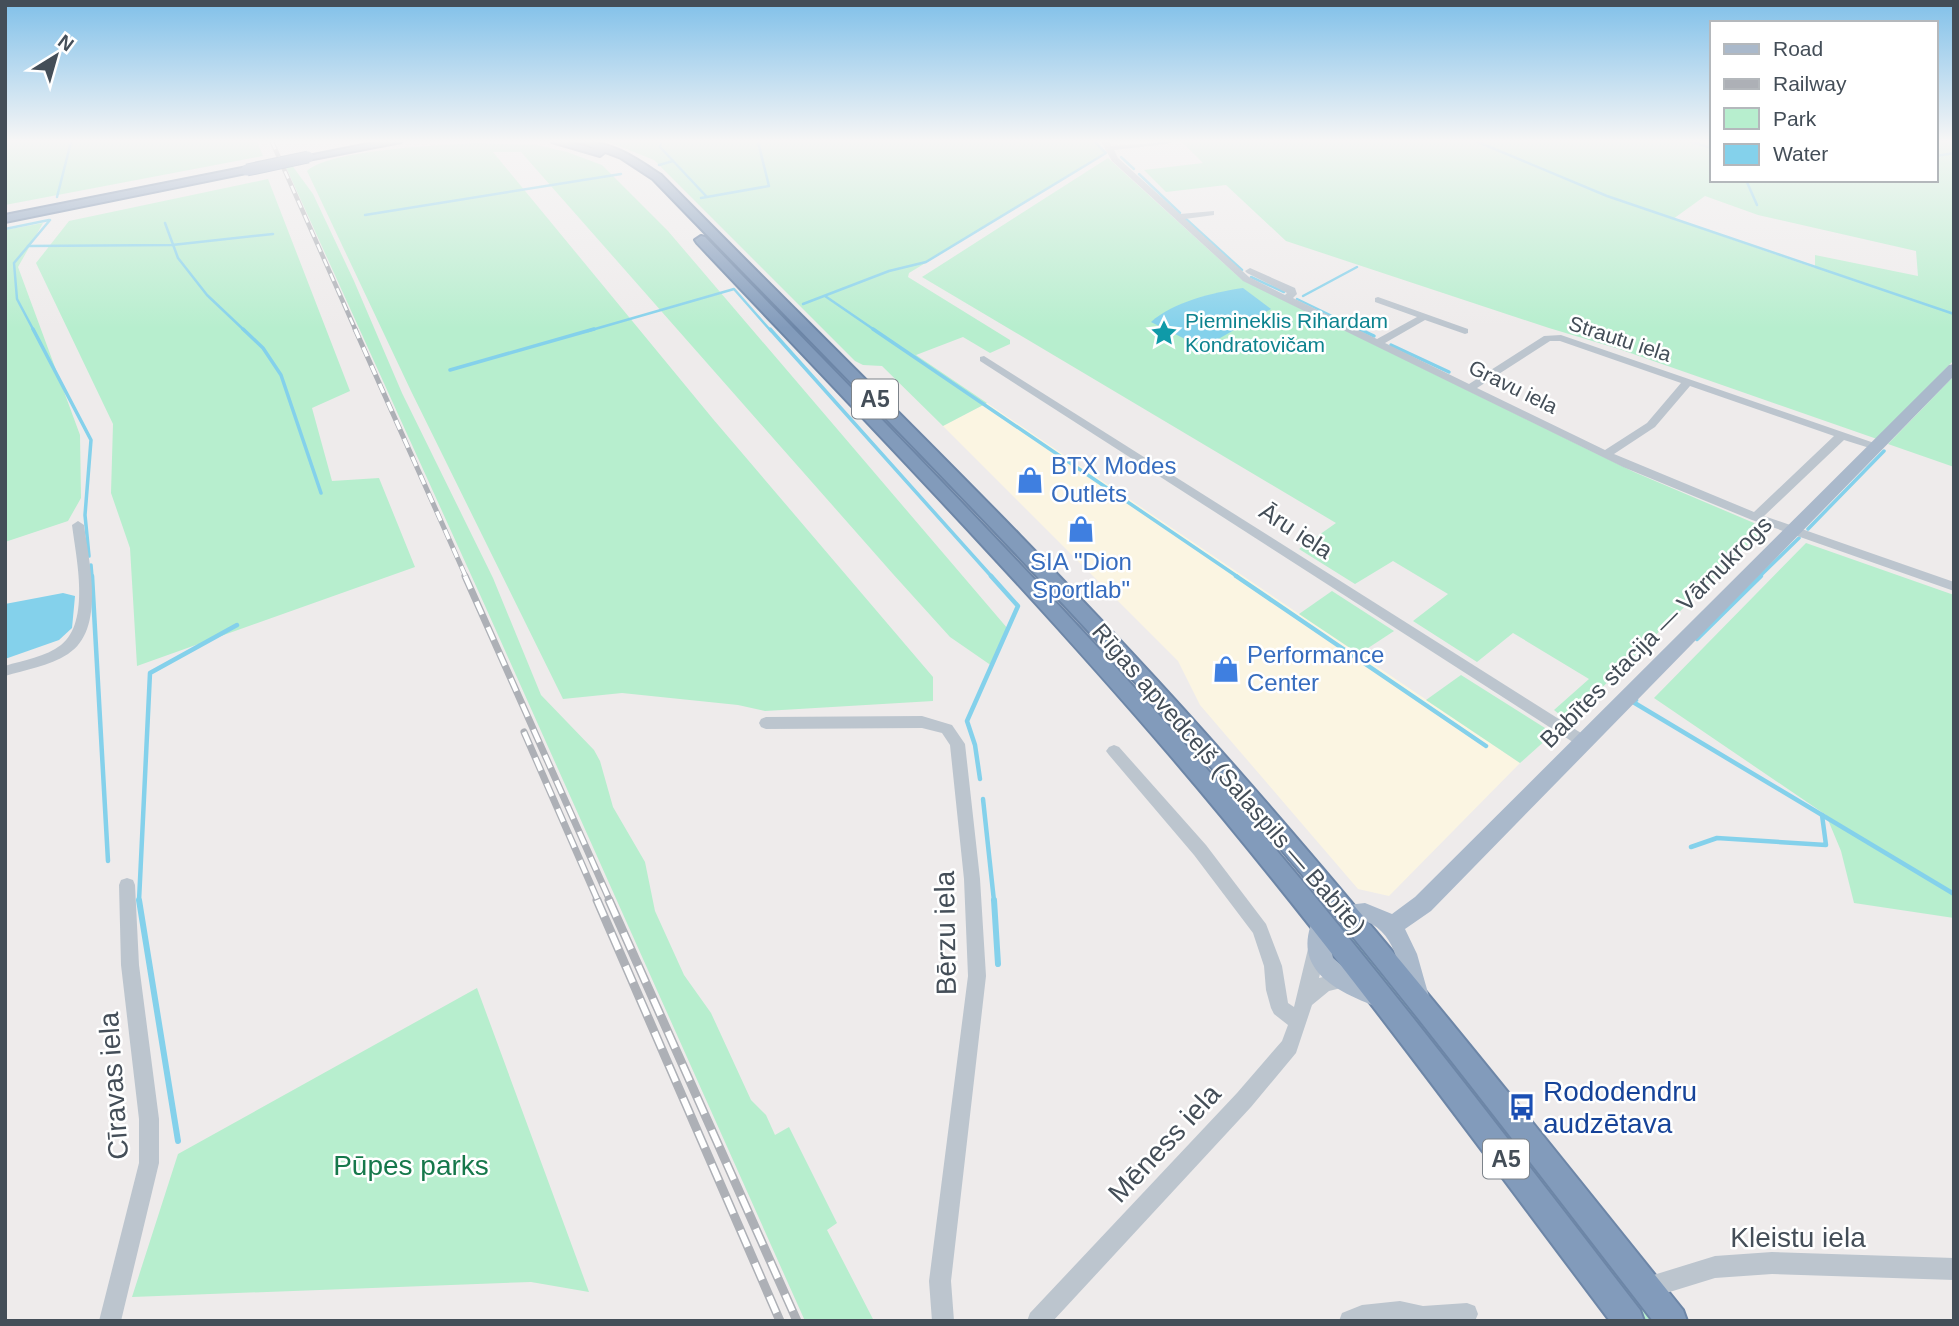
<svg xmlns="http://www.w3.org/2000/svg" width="1959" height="1326" font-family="Arial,sans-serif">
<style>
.commercial{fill:#fbf5e2}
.green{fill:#b7eece;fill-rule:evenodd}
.water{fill:#84d1eb}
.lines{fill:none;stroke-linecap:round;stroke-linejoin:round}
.stream-far3{stroke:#84d1eb;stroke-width:2.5}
.stream-far2{stroke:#84d1eb;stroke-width:3.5}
.stream-far1{stroke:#84d1eb;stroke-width:4.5}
.stream{stroke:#84d1eb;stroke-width:6}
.highway-casing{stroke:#6d86a7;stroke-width:4}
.minor{fill:#bcc5ce;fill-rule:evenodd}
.major{fill:#aab9cb;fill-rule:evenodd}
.highway{fill:#829bbb;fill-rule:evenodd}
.rail-far3-casing{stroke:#adb0b6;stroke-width:4.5}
.rail-far2-casing{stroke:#adb0b6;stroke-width:5}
.rail-far1-casing{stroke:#adb0b6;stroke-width:7}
.rail-casing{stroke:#adb0b6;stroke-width:9}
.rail-far3{stroke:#fff;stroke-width:2.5;stroke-dasharray:8;stroke-linecap:butt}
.rail-far2{stroke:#fff;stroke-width:3.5;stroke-dasharray:10;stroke-linecap:butt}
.rail-far1{stroke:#fff;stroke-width:4.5;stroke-dasharray:14;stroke-linecap:butt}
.rail{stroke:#fff;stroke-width:6;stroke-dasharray:18;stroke-linecap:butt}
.highway-bridge-casing{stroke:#6d86a7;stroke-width:13;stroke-linecap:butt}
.highway-bridge{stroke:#829bbb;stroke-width:11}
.labels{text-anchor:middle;stroke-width:5;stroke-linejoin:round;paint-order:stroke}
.far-culture-label{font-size:21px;fill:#0d838f;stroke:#fff;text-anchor:start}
.far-street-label{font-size:21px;fill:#444e58;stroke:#fff}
.shield{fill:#fff;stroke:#7c838a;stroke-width:2}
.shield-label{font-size:23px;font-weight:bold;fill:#444e58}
.shop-label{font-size:24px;fill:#366cbe;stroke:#fff;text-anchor:start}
.street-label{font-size:24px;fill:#444e58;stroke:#fff}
.near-street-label{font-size:28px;fill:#444e58;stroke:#fff}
.near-transit-label{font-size:28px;fill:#164399;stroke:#fff;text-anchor:start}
.near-park-label{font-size:28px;fill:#16784b;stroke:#fff}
</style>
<rect width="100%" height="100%" fill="#eeebeb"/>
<!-- commercial -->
<polygon class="commercial" points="987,403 1520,763 1389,896 1358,889 1200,705 1178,661 943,426"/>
<!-- green -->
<g class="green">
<polygon points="5,142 257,142 263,156 5,205"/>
<polygon points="609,142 1095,142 1106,153 909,273 908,277 1010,340 1010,344 990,353 963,337 916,355 987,403 943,426 882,366 863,365 855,361 654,160"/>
<path d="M 1182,142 L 1712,142 L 1712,180 L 1936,180 L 1936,142 L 1954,142 L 1954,360 L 1877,439 L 1619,349 L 1549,328 L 1286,241 L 1226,185 L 1166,192 L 1144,170 L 1203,163 ZM 1705,196 L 1758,215 L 1916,251 L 1918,276 L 1815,255 L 1815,268 L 1673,219 Z"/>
<path d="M 475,143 L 537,145 L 567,152 L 602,165 L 668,231 L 1008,629 L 992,666 L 950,637 L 893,574 L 521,152 L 493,152 L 713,419 L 933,677 L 933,701 L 765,711 L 738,705 L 622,693 L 563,699 L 411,391 L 307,171 C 329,150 440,145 475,143 Z"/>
<polygon points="1108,158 1241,279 1634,472 1754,523 1762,531 1575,714 1559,714 1554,710 1589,679 1513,633 1477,662 1413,621 1448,594 1393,561 1355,584 1299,549 1336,523 922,277"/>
<polygon points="291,164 313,194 354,281 402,393 493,578 541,695 594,750 600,761 613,807 645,862 655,911 684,975 711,1013 751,1100 766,1115 775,1135 789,1127 837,1223 827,1230 874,1321 805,1321 486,608 285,165"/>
<polygon points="268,179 350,391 312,408 332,481 379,478 415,567 137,666 130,548 111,493 113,424 36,263 69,221"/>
<polygon points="43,223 18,267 80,435 81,498 68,521 5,542 5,230"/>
<polygon points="1954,376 1954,467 1888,444"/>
<polygon points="1806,543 1954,595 1954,918 1854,903 1841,851 1826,815 1654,698"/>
<polygon points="1332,591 1394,631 1359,654 1299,614"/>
<polygon points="1461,675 1545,728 1548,738 1520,763 1426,700"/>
<polygon points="1345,924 1658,1321 1643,1321 1338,928"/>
<polygon points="477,988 589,1292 531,1282 132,1297 178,1154"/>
</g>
<!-- water -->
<g class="water">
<path d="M 1243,288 L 1271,309 L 1206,346 L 1187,340 L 1151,322 C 1173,302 1214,292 1243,288 Z"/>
<polygon points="63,593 75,596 72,628 59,640 5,659 5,604"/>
</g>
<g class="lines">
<!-- stream-far3 -->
<g class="stream-far3">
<polyline points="661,142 660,147 706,196"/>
<polyline points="1478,142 1607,196 1954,314"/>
<polyline points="1692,142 1712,148"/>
<polyline points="1936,156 1954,153"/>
<polyline points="1121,157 1134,169"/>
<polyline points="659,165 673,161"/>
<polyline points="1139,174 1180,213"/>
<polyline points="1746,180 1757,205"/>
<polyline points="57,197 71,142"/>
<polyline points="701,198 769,186 758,142"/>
<polyline points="365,215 621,174"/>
<polyline points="1186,219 1242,270"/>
<polyline points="165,223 178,258 207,295 245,331"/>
<polyline points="5,229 49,220"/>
<polyline points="28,246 172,245 273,234"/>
<polyline points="1251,277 1284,292"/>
<polyline points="825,296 876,331"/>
<polyline points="1303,296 1357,267"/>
<polyline points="1297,299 1363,331"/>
<polyline points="803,304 889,271 926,262 1106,153 1095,142"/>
<polyline points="34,331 17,299 14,263 50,220"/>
<polyline points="588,331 734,289 771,331"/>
</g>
<!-- stream-far2 -->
<g class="stream-far2">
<polyline points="33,329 91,440 85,515 89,556"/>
<polyline points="243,329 263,348 281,375 321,493"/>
<polyline points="770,329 992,577"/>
<polyline points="873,329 1238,577"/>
<polyline points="1359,329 1374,336"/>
<polyline points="1391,345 1449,372"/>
<polyline points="450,370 594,329"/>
<polyline points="1808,529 1884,451"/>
<polyline points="91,565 92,577"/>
<polyline points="1759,577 1799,538"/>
</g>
<!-- stream-far1 -->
<g class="stream-far1">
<polyline points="92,576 108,861"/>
<polyline points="1236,576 1486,746"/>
<polyline points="1697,639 1761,576"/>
<polyline points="1636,700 1633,702 1954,894"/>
<polyline points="980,779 975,745 967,721 1018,606 991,576"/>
<polyline points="983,799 994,901"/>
<polyline points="1691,847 1717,838 1826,845 1822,815"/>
<polyline points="139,901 150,673 237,625"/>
</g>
<!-- stream -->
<g class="stream">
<polyline points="139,900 178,1141"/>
<polyline points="994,900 998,964"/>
</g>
<defs>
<g id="highway">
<polygon points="378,142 401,142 308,160 303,157"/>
<path d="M 552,142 L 569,142 L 595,149 L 582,142 C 612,141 637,159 661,175 C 851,367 1049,556 1228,759 C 1386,938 1534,1124 1683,1310 L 1687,1321 L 1653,1321 C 1508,1134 1365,944 1210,766 C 1032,563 840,373 653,179 L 621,158 L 605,152 L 600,156 Z"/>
<polygon points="247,167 251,168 251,172 5,222 5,215"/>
<path d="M 701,236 L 705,237 C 887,426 1073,612 1244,812 C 1382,973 1510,1142 1640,1310 L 1644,1321 L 1610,1321 C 1466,1130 1325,936 1169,754 C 1018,578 856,411 697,243 L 695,240 Z"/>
</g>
</defs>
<!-- highway casing -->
<use href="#highway" class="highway-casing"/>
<!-- minor -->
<g class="minor">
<path d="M 1101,142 L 1109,142 L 1111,146 L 1171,142 L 1167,144 L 1114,150 L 1118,158 L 1180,214 L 1214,211 L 1214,215 L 1185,219 L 1249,277 L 1285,295 L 1287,293 L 1247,273 L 1245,271 L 1250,268 L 1295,288 L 1297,294 L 1293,298 L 1377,339 L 1417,317 L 1375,302 L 1375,298 L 1378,297 L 1468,329 L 1468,333 L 1465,334 L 1425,320 L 1385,343 L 1469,384 L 1544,336 L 1561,335 L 1880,445 L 1880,449 L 1876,450 L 1844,440 L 1764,516 L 1954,582 L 1954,591 L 1752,520 L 1623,467 L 1243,281 L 1112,161 ZM 1550,341 L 1560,341 L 1681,383 L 1647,423 L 1605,450 L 1477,388 ZM 1690,386 L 1834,436 L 1754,512 L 1614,454 L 1655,427 Z"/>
<polygon points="984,356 1589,738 1591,742 1589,746 1579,746 980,361 980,357"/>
<path d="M 78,521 L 84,525 C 89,562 106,630 68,654 C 49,666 25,670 5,676 L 5,666 C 23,660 46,657 61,645 C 91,622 76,557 72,525 Z"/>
<polygon points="922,716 952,725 965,744 980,879 986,976 951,1281 954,1321 932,1321 929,1281 968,976 964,879 950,745 942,733 922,728 766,729 761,727 759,723 761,719 766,717"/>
<polygon points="1114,745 1119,747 1206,845 1266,924 1282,966 1288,1003 1294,1007 1308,949 1311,943 1317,941 1323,943 1326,949 1319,978 1343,972 1349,974 1352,980 1349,986 1329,991 1312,1005 1296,1053 1251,1107 1053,1321 1027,1321 1030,1313 1237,1093 1282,1041 1288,1025 1274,1014 1271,1008 1266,990 1264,966 1253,933 1194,855 1109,755 1106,751 1109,747"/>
<polygon points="127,878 133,880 135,885 139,965 159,1119 159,1163 121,1321 99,1321 139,1163 139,1119 121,965 119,885 121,880"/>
<polygon points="1772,1252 1954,1258 1954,1280 1772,1274 1715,1278 1647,1299 1639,1296 1636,1288 1639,1280 1647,1277 1715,1256"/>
<polygon points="1400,1301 1423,1306 1467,1303 1475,1306 1478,1314 1475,1321 1339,1321 1342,1313 1362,1305"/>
</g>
<!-- major -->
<g class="major">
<path d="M 1954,364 L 1954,376 L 1431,911 L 1405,929 L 1417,954 L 1430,1000 L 1427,1008 L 1419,1011 L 1411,1008 C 1399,981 1401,941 1372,924 C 1362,919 1350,923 1339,920 L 1336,913 L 1339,906 L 1365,903 L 1392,914 L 1415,897 L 1949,365 Z"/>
<path d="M 1322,914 L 1330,917 C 1335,930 1329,945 1333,958 L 1348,971 L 1385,989 L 1388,996 L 1385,1003 L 1377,1007 C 1337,991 1290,970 1314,917 Z"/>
</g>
<!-- highway -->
<use href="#highway" class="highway"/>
<defs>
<polyline id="rail-far3" points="272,142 356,331"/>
<polyline id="rail-far2" points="355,329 466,577"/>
<g id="rail-far1">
<polyline points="465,576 610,901"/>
<polyline points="524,732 598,901"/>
</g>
<g id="rail">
<polyline points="597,900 780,1321"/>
<polyline points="609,900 797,1321"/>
</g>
</defs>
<!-- rail-far3 casing -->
<use href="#rail-far3" class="rail-far3-casing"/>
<!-- rail-far2 casing -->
<use href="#rail-far2" class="rail-far2-casing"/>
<!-- rail-far1 casing -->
<use href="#rail-far1" class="rail-far1-casing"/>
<!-- rail casing -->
<use href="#rail" class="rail-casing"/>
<!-- rail-far3 -->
<use href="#rail-far3" class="rail-far3"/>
<!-- rail-far2 -->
<use href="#rail-far2" class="rail-far2"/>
<!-- rail-far1 -->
<use href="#rail-far1" class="rail-far1"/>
<!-- rail -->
<use href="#rail" class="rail"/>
<defs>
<polyline id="highway-bridge" points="247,170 308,157"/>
</defs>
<!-- highway-bridge casing -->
<use href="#highway-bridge" class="highway-bridge-casing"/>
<!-- highway-bridge -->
<use href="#highway-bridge" class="highway-bridge"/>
</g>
<!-- sky -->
<linearGradient id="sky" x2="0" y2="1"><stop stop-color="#80c0e9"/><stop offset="0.43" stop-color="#f7f6f6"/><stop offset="1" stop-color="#f7f6f6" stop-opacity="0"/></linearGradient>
<rect width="1959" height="328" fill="url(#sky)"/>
<!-- icons -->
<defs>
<symbol id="sight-bare" viewBox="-9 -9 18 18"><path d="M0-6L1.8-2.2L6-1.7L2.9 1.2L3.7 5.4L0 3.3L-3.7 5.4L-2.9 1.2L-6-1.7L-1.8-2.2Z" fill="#0f9aa8" stroke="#fff" stroke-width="2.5" paint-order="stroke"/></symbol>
<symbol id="shop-bare" viewBox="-9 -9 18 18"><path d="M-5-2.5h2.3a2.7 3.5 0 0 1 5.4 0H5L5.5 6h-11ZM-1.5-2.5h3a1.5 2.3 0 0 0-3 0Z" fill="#3f7fe0" stroke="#fff" stroke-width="2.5" paint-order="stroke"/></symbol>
<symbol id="bus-bare" viewBox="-9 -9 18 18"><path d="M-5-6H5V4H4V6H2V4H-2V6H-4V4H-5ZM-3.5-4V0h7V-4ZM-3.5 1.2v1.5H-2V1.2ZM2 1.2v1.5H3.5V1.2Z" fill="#1a4fb4" stroke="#fff" stroke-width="2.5" paint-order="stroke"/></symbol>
</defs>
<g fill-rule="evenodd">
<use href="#sight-bare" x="1145" y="314" width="38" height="38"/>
<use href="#shop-bare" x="1011" y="461" width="38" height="38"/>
<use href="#shop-bare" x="1062" y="510" width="38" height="38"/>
<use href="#shop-bare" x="1207" y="650" width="38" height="38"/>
<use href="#bus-bare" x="1503" y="1088" width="38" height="38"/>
</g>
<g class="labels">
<!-- far-culture labels -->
<g class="far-culture-label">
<text x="1185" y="328">Piemineklis Rihardam<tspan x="1185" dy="24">Kondratovičam</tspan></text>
</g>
<!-- far-street labels -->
<g class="far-street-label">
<text transform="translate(1620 339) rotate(18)" y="7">Strautu iela</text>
<text transform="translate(1513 387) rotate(26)" y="7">Gravu iela</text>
</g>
<!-- shield labels -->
<g class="shield">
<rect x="852" y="379.5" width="46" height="39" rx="5"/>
<rect x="1483" y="1139.5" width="46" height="39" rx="5"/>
</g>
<g class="shield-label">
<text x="875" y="407">A5</text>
<text x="1506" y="1167">A5</text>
</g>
<!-- shop labels -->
<g class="shop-label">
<text x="1051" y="474">BTX Modes<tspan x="1051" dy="28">Outlets</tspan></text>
<text x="1081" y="570" text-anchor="middle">SIA "Dion<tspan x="1081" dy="28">Sportlab"</tspan></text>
<text x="1247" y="663">Performance<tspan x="1247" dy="28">Center</tspan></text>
</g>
<!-- street labels -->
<g class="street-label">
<text transform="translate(1296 531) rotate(33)" y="8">Āru iela</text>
<text transform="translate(1656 632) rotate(-45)" y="8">Babītes stacija — Vārnukrogs</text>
<text transform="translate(1229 779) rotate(49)" y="8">Rīgas apvedceļš (Salaspils — Babīte)</text>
</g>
<!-- near-street labels -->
<g class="near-street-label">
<text transform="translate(945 933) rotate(-91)" y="10">Bērzu iela</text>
<text transform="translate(113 1086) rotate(-94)" y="10">Cīravas iela</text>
<text transform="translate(1164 1143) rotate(-47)" y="10">Mēness iela</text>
<text x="1798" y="1247">Kleistu iela</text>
</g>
<!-- near-transit labels -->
<g class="near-transit-label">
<text x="1543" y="1101">Rododendru<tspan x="1543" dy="32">audzētava</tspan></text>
</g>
<!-- near-park labels -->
<g class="near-park-label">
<text x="411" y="1175">Pūpes parks</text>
</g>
</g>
<!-- border -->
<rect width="1959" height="1326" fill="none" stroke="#444e58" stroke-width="14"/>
<!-- legend -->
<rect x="1710" y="21" width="228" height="161" fill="#ffffff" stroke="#b4b8bc" stroke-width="2"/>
<rect x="1724" y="44" width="35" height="10" fill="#aab9cb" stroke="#b4b8bc" stroke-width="2"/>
<text x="1773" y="56" font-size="21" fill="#444e58">Road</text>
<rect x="1724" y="79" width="35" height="10" fill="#adb0b6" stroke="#b4b8bc" stroke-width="2"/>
<text x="1773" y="91" font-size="21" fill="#444e58">Railway</text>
<rect x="1724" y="108" width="35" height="21" fill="#b7eece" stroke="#b4b8bc" stroke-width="2"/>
<text x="1773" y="126" font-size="21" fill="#444e58">Park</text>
<rect x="1724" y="144" width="35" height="21" fill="#84d1eb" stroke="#b4b8bc" stroke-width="2"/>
<text x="1773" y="161" font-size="21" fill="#444e58">Water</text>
<!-- north arrow -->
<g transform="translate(56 56) rotate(37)" stroke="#ffffff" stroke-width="5" paint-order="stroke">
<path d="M0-5L12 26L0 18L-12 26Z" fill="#444e58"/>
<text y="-10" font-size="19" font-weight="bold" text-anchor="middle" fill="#444e58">N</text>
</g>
</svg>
